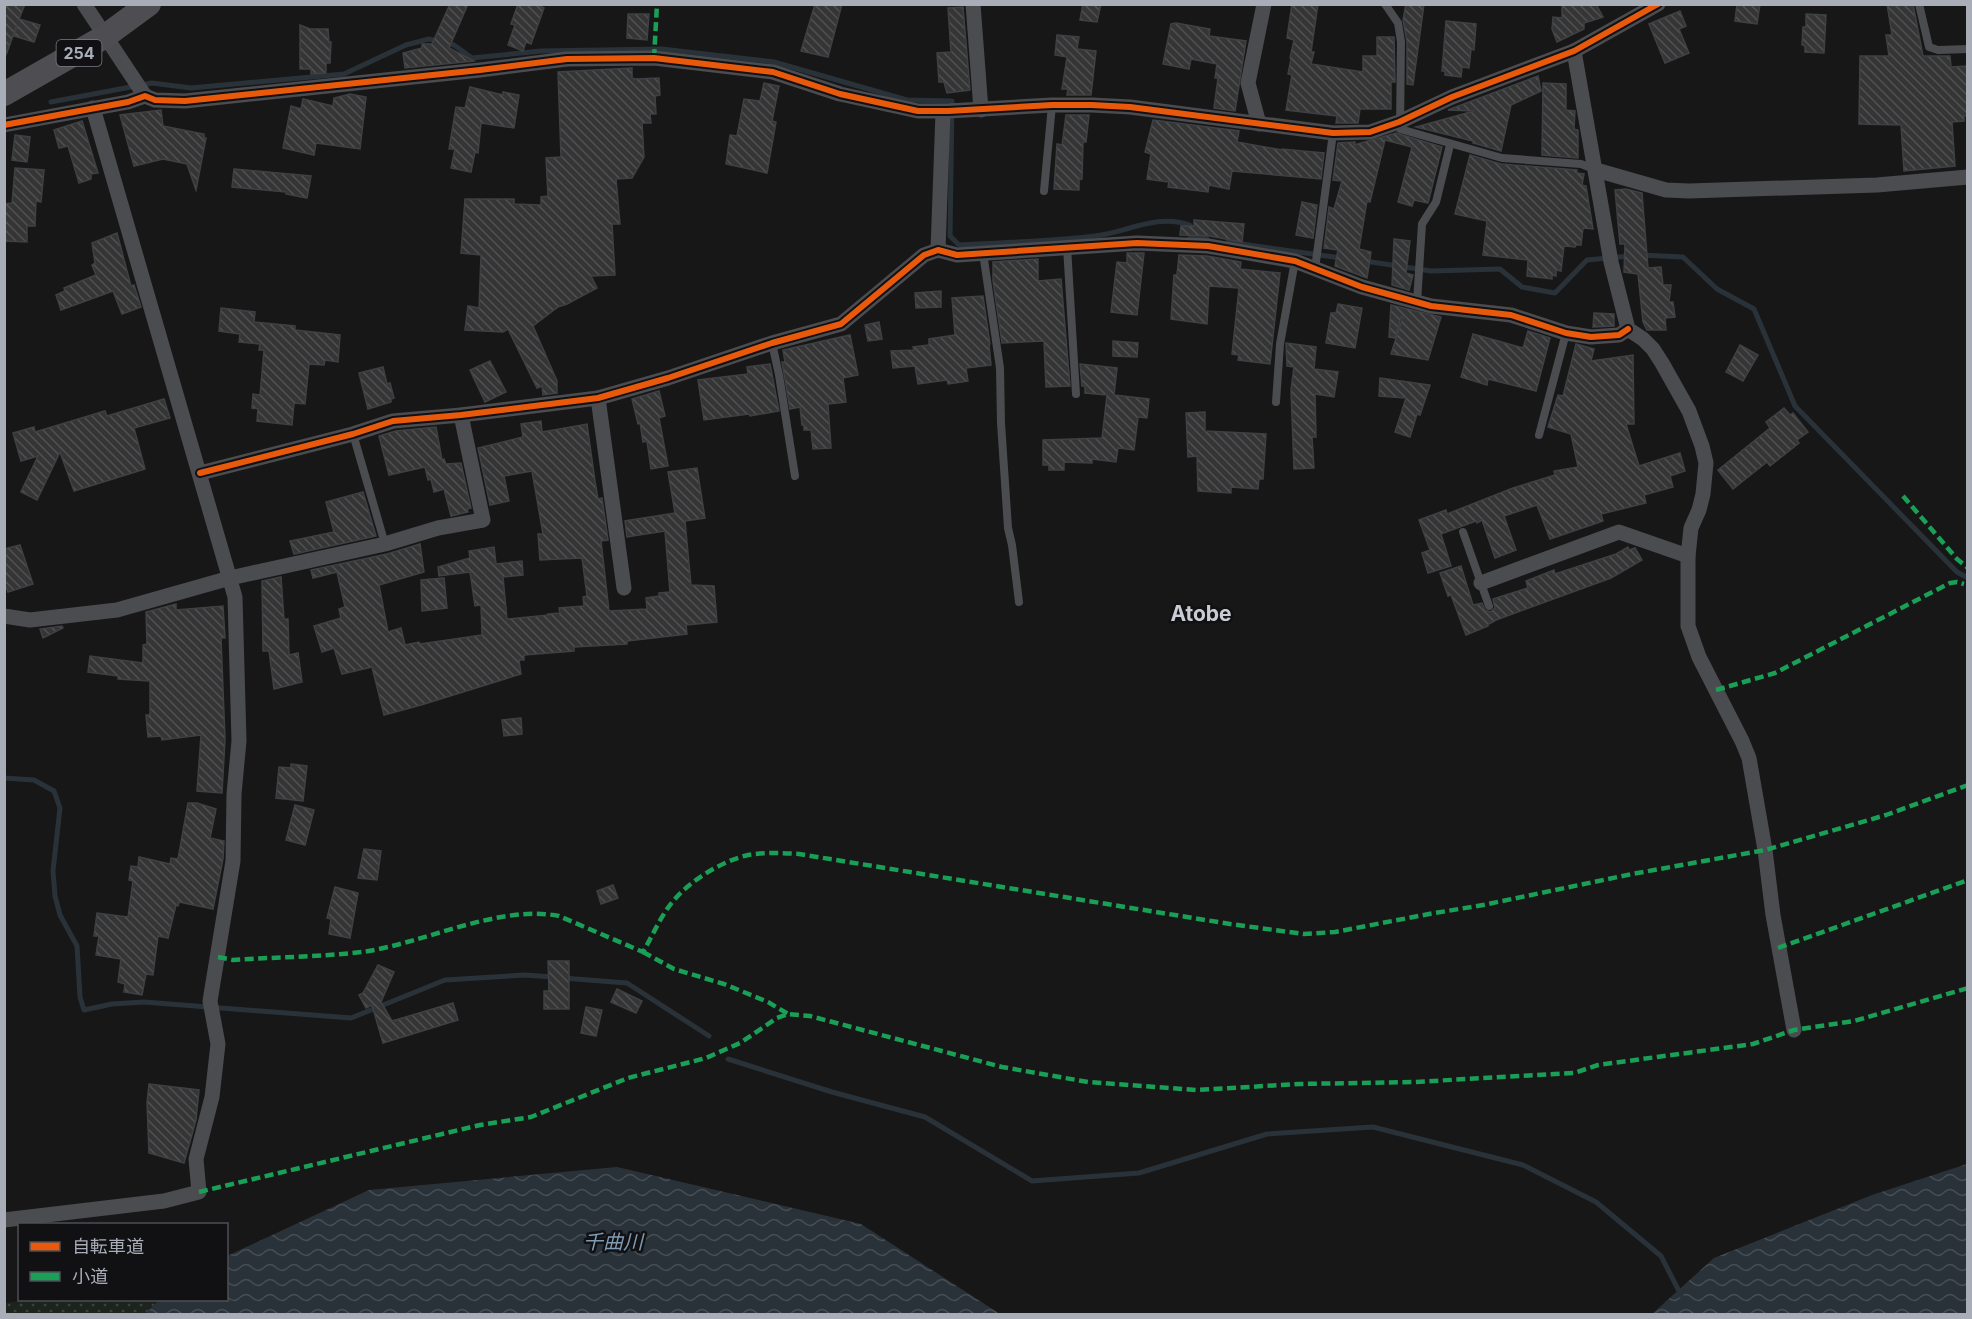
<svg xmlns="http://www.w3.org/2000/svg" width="1972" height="1319" font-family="Inter,'Noto Sans JP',sans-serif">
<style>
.grass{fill:url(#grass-dots)}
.water{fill:url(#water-waves)}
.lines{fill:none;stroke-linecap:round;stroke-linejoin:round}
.stream{stroke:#2a3239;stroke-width:5}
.building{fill:url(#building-back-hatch);stroke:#3f4043;stroke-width:1.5}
.service{stroke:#4b4c50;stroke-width:8}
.minor{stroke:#4b4c50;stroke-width:15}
.trunk{stroke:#4e4e52;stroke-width:24}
.quiet{stroke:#1a9f57;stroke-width:4.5;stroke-dasharray:9 4.5;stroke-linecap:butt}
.cycleway-casing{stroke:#111113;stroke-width:10}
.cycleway{stroke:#e8590c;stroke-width:6}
.labels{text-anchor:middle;stroke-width:5;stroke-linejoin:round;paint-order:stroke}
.shield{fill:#111113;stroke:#7b7e86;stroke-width:1.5}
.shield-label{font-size:16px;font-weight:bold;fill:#a8adb8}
.water-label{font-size:20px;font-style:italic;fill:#7f9bb3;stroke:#111113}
.quarter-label{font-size:21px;font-weight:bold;fill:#c9ccd4;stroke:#111113}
</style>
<defs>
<pattern id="grass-dots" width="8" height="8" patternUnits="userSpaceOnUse" patternTransform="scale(1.5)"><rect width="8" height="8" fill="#1d241e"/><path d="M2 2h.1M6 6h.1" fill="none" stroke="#3b413d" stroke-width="1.8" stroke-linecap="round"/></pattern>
<pattern id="water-waves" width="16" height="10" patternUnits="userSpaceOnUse" patternTransform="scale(1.5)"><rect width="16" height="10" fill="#2a3239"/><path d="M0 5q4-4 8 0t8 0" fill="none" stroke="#464d54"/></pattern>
<pattern id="building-back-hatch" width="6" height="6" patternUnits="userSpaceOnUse" patternTransform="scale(1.5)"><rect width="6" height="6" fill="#353536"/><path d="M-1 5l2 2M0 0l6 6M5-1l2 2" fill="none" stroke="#4f5051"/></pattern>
</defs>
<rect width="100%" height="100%" fill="#171717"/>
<!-- grass -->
<polygon class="grass" points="29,1300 159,1300 145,1314 5,1314 5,1303"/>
<!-- water -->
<g class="water">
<polygon points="1967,1164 1967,1314 1652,1314 1714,1258 1872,1195"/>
<polygon points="617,1167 861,1224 1000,1314 145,1314 159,1300 226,1300 227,1256 369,1190"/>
</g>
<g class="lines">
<!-- stream -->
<g class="stream">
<path d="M 51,102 L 152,83 L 191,88 L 344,74 L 406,45 L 429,39 L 454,45 L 472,58 L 541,51 L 662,49 L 774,62 L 907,100 L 952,101 L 950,236 L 959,245 C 1004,242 1049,242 1094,236 C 1126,233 1156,213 1190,225 L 1190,237 L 1207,239"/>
<polyline points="1228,242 1341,258"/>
<polyline points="1640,255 1683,257 1717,289 1754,309 1795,406 1957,572 1968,578"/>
<polyline points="1365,261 1431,271 1500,269 1522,287 1555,293 1587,260 1630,256"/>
<polyline points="4,778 34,780 54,791 60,808 53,871 55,896 60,915 77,946 80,997 84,1010 112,1004 144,1002 351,1018 445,980 524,975 554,977"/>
<polyline points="563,978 627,983 709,1036"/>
<polyline points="728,1059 832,1092 925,1117 1032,1181 1139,1173 1267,1134 1373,1127 1523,1165 1596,1202 1661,1256 1681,1295"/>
</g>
</g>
<!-- building -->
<g class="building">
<polygon points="4,4 25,4 19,19 40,25 34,42 14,36 17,25 6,55"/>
<polygon points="450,4 468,4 449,48 474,61 405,68 403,53 422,48 422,44 432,44"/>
<polygon points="518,4 535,4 544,8 531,44 526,42 523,51 508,45 515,25 511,24"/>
<polygon points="815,4 842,4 828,57 801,51"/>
<polygon points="1083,4 1101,4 1097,22 1080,20"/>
<polygon points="1292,4 1318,4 1311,52 1314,52 1311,64 1363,72 1363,56 1377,56 1377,37 1394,37 1395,82 1391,82 1391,109 1360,109 1358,123 1336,123 1337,116 1286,110 1292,75 1288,74 1291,59 1290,58 1294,40 1287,38"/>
<polygon points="1406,4 1424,4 1413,85 1407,84 1407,42 1403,20"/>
<polygon points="1562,4 1596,4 1603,17 1584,23 1584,29 1557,42 1552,29 1553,17 1562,18"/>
<polygon points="1737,4 1760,4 1757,24 1735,21"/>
<polygon points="1887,4 1913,4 1923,56 1950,56 1951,67 1967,66 1968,115 1964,116 1964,121 1952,122 1955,166 1904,171 1901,125 1859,124 1860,56 1889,56 1886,35 1892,35"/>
<polygon points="963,7 970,90 947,93 944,82 939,82 937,53 951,52 948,8"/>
<polygon points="1680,11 1686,26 1679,29 1689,53 1665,63 1649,24"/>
<polygon points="628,14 649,14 647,40 627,38"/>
<polygon points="1806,14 1826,15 1824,53 1805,52 1805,46 1802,45 1803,27 1806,27"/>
<polygon points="1446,21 1476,24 1474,50 1471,49 1469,68 1462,67 1461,77 1445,75 1445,71 1442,71"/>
<polygon points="1176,23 1210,29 1209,36 1246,41 1235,111 1214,108 1218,78 1215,78 1217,64 1191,59 1189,69 1163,64 1171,24"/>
<polygon points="300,25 310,29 328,29 329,42 331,42 330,63 326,63 326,73 311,74 311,69 300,69"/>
<polygon points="1057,35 1079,37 1077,49 1096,51 1091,95 1067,95 1068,89 1062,89 1067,57 1055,55"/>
<polygon points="632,68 632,78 635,79 659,78 660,95 655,96 656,114 650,114 651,123 642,123 644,157 632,178 616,179 620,224 612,224 615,275 591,276 597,288 567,304 558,307 533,326 557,381 557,393 543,395 542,386 537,388 508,329 503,332 465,330 468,306 479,308 481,255 461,253 465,199 514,199 514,204 541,205 541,197 548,196 546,158 561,157 558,72"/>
<polygon points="1538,76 1541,91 1511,105 1501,151 1473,143 1473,141 1416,127 1474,111 1448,110"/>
<polygon points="764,83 779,86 772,121 776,122 767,173 726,164 730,135 737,136 744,99 760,101"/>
<polygon points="1543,83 1566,84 1566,110 1575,111 1574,129 1578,130 1578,158 1542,155"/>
<polygon points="470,87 503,95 503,92 519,95 514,128 481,123 478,153 475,152 471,172 451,168 455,149 449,149 456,107 465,108"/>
<polygon points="350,94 366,97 360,149 316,143 314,155 283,148 291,106 301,109 303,99 333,106 334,98"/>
<polygon points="161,110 163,126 204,134 204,138 206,138 196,190 187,164 163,159 134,166 120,115"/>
<polygon points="1066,115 1089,115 1086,142 1083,142 1082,179 1079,180 1079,190 1054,189 1057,144 1062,145"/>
<polygon points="1153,120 1239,131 1237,142 1282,150 1282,149 1324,153 1321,179 1232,171 1229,189 1209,185 1208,192 1168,187 1169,182 1147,179 1151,154 1145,152"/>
<polygon points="82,121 98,173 91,174 91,179 79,183 68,146 59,148 54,130"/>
<polygon points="1396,133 1442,147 1428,203 1414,200 1412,206 1398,202 1412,147 1385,140 1370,202 1367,201 1359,249 1371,252 1367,278 1335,266 1338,250 1324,248 1329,207 1334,209 1342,181 1333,180 1338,143 1355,142 1354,145"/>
<polygon points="15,135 30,137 27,162 12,160"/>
<polygon points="1470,155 1501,164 1577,170 1577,173 1584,174 1582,185 1586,186 1593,229 1583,228 1581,245 1576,245 1575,247 1564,246 1561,271 1556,270 1556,276 1552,275 1552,279 1527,276 1528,260 1483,255 1487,221 1455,214"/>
<polygon points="15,168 44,170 41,202 36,201 35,226 27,226 27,242 4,241 4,204 12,203"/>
<polygon points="234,169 311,176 307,198 286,194 286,192 232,187"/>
<polygon points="1626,189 1642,193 1648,268 1661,267 1663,285 1671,285 1669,302 1673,302 1675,317 1665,318 1666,330 1647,330 1643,322 1638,274 1624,272 1625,244 1620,244 1615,190"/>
<polygon points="1302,202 1317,205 1313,238 1296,235"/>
<polygon points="1194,220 1244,224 1242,242 1210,236 1180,235 1181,226 1194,226"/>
<polygon points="117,233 131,286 134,285 141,307 122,314 113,291 61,310 56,295 65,291 64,288 96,275 92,265 95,263 92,243"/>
<polygon points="1394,239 1410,241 1406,273 1413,275 1409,290 1392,285"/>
<polygon points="1127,253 1144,253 1137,315 1111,312 1117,262 1127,263"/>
<polygon points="1179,255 1207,256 1241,262 1240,269 1280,273 1270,364 1238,360 1239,355 1232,354 1239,288 1209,286 1207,324 1171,319 1174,275 1177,275"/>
<polygon points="1038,259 1038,281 1061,279 1070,386 1046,387 1044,341 1002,343 993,281 993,262"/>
<polygon points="941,291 941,307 916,308 915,293"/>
<polygon points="983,296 990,344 989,344 991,365 966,368 968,381 948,384 947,380 918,384 915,366 893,368 891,351 914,350 913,347 929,345 929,339 955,335 952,298"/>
<polygon points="1338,304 1362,308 1355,348 1326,343 1331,313 1336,313"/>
<polygon points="1391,305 1441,317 1428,360 1391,354 1403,317 1401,317 1395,338 1389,337"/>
<polygon points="221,308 255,312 254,322 295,326 295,330 340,335 338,362 325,360 324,365 309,364 305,404 294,403 292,425 257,421 258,409 252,408 253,394 260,395 264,350 259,350 260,344 239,342 240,334 219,331"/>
<polygon points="1594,313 1614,314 1614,326 1593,327"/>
<polygon points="879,322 882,339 868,341 865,325"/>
<polygon points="1528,331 1550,338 1536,391 1488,379 1487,385 1461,377 1473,334 1523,348"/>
<polygon points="850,335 858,375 843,378 846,402 828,404 831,448 813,449 811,430 804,430 804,425 802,425 800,407 790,409 782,362 785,362 783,350"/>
<polygon points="1113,341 1138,343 1137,357 1113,356"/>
<polygon points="1286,343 1316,347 1314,369 1338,372 1334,397 1315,394 1316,437 1312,437 1314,468 1294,469 1291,390 1294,367 1287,366"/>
<polygon points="1576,344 1594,349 1591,361 1633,355 1634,424 1626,424 1639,466 1680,453 1685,471 1670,476 1673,487 1644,495 1646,503 1601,514 1603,521 1550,539 1537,505 1504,516 1516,550 1495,558 1482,520 1477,523 1476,521 1441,534 1451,566 1428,573 1422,553 1430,550 1419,520 1446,510 1447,514 1513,488 1555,475 1554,471 1578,467 1571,434 1548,427 1558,395 1563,396"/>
<polygon points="1740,345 1758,355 1743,381 1726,372"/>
<polygon points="490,361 506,392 485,402 470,370"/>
<polygon points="770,364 779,411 750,416 749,414 704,420 698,380 748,374 747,367"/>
<polygon points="1080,364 1117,368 1114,395 1149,399 1147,418 1138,417 1134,450 1118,448 1116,462 1092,459 1092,463 1064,462 1064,470 1049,470 1049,465 1043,465 1043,440 1102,438 1107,395 1085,393 1085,386 1082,386"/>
<polygon points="383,367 387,384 390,383 394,398 391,399 391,402 368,409 359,373"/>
<polygon points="1380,378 1430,385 1420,415 1417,414 1410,437 1395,432 1406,398 1379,396"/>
<polygon points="659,391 665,416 659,418 668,466 651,469 647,441 643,442 640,423 638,424 632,399"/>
<polygon points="164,399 170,418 134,428 145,469 74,491 60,452 37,500 21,492 38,456 21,461 13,433 34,427 35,432 105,411 107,416"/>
<polygon points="1784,408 1790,415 1793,413 1808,432 1797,440 1799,443 1770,466 1767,462 1733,489 1718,470 1770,428 1766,422"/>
<polygon points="1205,412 1205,431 1266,434 1263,479 1259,479 1258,489 1231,487 1231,493 1198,491 1197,456 1188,457 1186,413"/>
<polygon points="541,421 542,432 587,424 595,481 598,499 602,498 608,540 601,541 609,611 647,609 646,598 659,596 659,593 670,592 665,531 627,537 625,521 675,513 668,472 697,468 705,518 685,521 691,585 714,586 717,622 686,625 687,634 627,641 627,644 574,647 574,651 524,655 524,660 519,660 521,674 421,705 384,715 372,667 342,674 334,648 322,652 314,626 341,618 339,609 345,607 337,572 313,578 311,570 387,554 420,544 424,572 379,585 388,632 401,628 405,645 419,642 420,644 482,635 481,605 475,606 470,572 439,576 438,567 470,558 469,551 494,547 496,564 522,561 523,575 503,577 507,619 549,615 548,614 560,613 559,608 584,606 583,597 587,596 582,558 540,560 538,534 543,534 532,471 504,476 509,501 490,505 478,448 523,437 521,424"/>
<polygon points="436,427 442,460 444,459 446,464 461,463 471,508 467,509 468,512 451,516 444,489 434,492 431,479 428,480 425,467 389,475 379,436 396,431"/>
<polygon points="363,492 376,536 294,554 290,541 334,532 326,502"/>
<polygon points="20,545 33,584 8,592 4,582 4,549"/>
<polygon points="1628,547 1629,550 1635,548 1642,560 1611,578 1496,620 1487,625 1488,626 1466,635 1451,595 1448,596 1440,573 1461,566 1473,605 1482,603 1485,610 1490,612 1495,608 1493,599 1528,588 1526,581 1554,570 1555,574 1616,554"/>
<polygon points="281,577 284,619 288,619 289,655 298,653 302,682 274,689 269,651 263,651 262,581"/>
<polygon points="444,578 447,608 422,611 421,580"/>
<polygon points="176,604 176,610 223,606 225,638 221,638 225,739 222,793 197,791 201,735 162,740 161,736 148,737 146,715 150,715 150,681 118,679 118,676 88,672 90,656 143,663 143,645 147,644 146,612"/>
<polygon points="62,626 63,628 43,638 40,629"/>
<polygon points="521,718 522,734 504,736 502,720"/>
<polygon points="291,764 307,766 303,801 276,798 279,767 291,768"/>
<polygon points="188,803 197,803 216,809 210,838 224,841 223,859 213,909 179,902 178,906 176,905 168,938 158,936 153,975 146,974 142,995 124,992 125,984 118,982 121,959 96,955 99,936 94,936 97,913 128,917 133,881 129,880 131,866 138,867 139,857 170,864 171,858 178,859"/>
<polygon points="295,805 314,810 305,845 286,840"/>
<polygon points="364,849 381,851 377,880 358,878"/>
<polygon points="613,885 618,898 601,904 597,891"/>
<polygon points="335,887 358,893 350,938 329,934 331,919 327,918"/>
<polygon points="548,961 569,961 569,1009 544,1009 544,991 549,991"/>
<polygon points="378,965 394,972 381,1002 392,1021 453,1003 458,1020 383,1043 372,1005 366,1008 359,995 363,993"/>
<polygon points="617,989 642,1001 636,1013 611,1002"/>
<polygon points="586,1007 602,1010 596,1036 581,1033"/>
<polygon points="149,1084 199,1090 196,1120 184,1163 149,1153 147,1103"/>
</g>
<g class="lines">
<!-- service -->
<g class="service">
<polyline points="1385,4 1398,23 1401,42 1400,129 1502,158 1581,164 1594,169"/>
<polyline points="1919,4 1929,47 1938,50 1968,49"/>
<polyline points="1044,191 1052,105"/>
<polyline points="1067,247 1076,394"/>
<polyline points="983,253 1000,368 1001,423 1008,528 1012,545 1019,602"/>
<polyline points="1315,269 1333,133"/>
<polyline points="1417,302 1422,224 1436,202 1450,145"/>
<polyline points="772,343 779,375 795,476"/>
<polyline points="1276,402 1280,344 1295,261"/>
<polyline points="353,434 385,544"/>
<polyline points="1539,435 1566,333"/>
<polyline points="1463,532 1489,606"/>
</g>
<!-- minor -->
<g class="minor">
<polyline points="84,4 145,96"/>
<polyline points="973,4 981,110"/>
<polyline points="1574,51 1611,262 1628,329 1643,339 1653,349 1662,363 1689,411 1702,446 1706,463 1703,494 1699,510 1691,528 1688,556 1688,626 1699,657 1742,741 1749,758 1765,850 1773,915 1794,1030"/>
<polyline points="1259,124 1248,83 1264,4"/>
<polyline points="4,125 128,102 145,96 155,100 185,101 480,70 567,59 654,58 773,72 840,94 918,111 948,111 1052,105 1092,105 1130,107 1333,133 1370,132 1399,122 1452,97 1574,51 1658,4"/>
<polyline points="1596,170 1666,190 1689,191 1877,185 1968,177"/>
<polyline points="938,250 943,112"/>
<polyline points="598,398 624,588"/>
<polyline points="200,473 353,434 393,421 461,415 598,398 668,378 772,343 841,324 924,255 938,250 957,255 1137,243 1208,246 1295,261 1362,287 1431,306 1511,315 1566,333 1591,337 1619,335 1628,329"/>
<polyline points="1481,583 1619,532 1688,556"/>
<polyline points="4,616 30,620 117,610 230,578 385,544 438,528 483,520 461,415"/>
<polyline points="4,1220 164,1201 199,1192 196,1159 212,1097 218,1044 210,1001 233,861 234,794 239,741 235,597 93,108"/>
</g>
<!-- trunk -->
<polyline class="trunk" points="4,94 104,37 149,4"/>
<!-- quiet -->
<g class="quiet">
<polyline points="654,58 657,4"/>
<polyline points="1903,496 1957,559 1968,568"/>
<polyline points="1716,690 1775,673 1950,583 1957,582 1964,584"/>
<polyline points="1778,948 1968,880"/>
<polyline points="643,952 674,969 724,984 768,1002 788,1014"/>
<path d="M 218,957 L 233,960 C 276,957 319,957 362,952 C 422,944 499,904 559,916 L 643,952 C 653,935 661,915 674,900 C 691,880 722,861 748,855 C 765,852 782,853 799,854 L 1230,924 L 1304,934 L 1335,932 L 1429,914 L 1483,905 L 1632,874 L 1765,850 L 1886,815 L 1968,785"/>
<polyline points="199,1192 480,1125 531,1117 628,1078 706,1058 740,1043 777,1018 788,1014 810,1016 1002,1067 1088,1082 1197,1090 1299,1084 1414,1082 1574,1073 1598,1065 1753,1044 1794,1030 1854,1021 1968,988"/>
</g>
<defs>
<g id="cycleway">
<polyline points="4,125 128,102 145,96 155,100 185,101 480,70 567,59 654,58 773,72 840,94 918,111 948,111 1052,105 1092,105 1130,107 1333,133 1370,132 1399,122 1452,97 1574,51 1658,4"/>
<polyline points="200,473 353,434 393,421 461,415 598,398 668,378 772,343 841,324 924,255 938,250 957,255 1137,243 1208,246 1295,261 1362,287 1431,306 1511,315 1566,333 1591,337 1619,335 1628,329"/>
</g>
</defs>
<!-- cycleway casing -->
<use href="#cycleway" class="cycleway-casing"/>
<!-- cycleway -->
<use href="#cycleway" class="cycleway"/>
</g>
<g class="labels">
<!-- shield labels -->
<rect class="shield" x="56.5" y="40" width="45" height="26" rx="4.5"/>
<g class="shield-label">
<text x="79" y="59">254</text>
</g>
<!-- water labels -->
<g class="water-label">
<text x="613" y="1249">千曲川</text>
</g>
<!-- quarter labels -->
<g class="quarter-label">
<text x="1201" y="621">Atobe</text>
</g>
</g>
<!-- border -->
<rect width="1972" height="1319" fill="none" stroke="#a8adb8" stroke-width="12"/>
<!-- legend -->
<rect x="18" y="1223" width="210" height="78" fill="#111113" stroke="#4d4f55" stroke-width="1.5"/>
<rect x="30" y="1242" width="30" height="9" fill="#e8590c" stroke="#4d4f55" stroke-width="1.5"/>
<text x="72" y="1253" font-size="18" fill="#a8adb8">自転車道</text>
<rect x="30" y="1272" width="30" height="9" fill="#1a9f57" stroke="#4d4f55" stroke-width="1.5"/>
<text x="72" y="1283" font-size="18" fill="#a8adb8">小道</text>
</svg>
